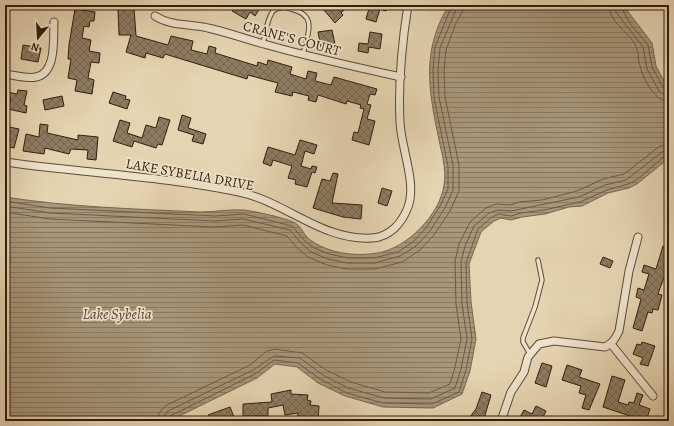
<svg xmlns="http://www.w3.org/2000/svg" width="674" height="426" font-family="Alegreya,serif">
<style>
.water{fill:url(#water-rules);stroke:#77664d}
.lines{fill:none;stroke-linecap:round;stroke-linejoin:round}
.shore{stroke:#6c5a42;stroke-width:1}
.building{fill:url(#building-cross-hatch);stroke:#301d0c}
.lane-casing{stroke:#5d4b35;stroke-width:5.5}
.street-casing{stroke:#5d4b35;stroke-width:9}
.lane{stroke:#eee3cc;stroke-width:3.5}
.street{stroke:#eee3cc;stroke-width:7}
.labels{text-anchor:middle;stroke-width:3.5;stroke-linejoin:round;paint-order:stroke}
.street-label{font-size:14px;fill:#301d0c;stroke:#eee3cc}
.water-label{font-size:15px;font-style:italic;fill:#5a4732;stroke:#eee3cc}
</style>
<defs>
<pattern id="water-rules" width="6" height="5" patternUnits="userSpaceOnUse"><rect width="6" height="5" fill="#a79679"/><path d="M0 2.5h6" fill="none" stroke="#887a62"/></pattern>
<pattern id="building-cross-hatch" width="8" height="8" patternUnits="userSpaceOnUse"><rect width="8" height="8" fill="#8e7c62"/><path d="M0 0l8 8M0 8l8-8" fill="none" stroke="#74654f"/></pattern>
</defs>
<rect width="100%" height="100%" fill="#e5d4b1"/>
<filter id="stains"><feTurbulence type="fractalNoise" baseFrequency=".005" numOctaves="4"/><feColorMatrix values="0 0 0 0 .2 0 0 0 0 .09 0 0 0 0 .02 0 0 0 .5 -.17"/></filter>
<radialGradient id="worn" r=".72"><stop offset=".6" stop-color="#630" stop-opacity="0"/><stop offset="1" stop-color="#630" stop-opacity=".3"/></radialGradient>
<!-- water -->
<path class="water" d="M 449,5 L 623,5 L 652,43 L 656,66 L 669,90 L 669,158 L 637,184 L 629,188 L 608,193 L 582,206 L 569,207 L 545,214 L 522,217 L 511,220 L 501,218 L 494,221 L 481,232 L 469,264 L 471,302 L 476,339 L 470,371 L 462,394 L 433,408 L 383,407 L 345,396 L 318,383 L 297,367 L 275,364 L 257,378 L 169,421 L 5,421 L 5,197 C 69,207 135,209 200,212 C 215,212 230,209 244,210 C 254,211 285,218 293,222 C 301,225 303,234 309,239 C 327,253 355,257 377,253 C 406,249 440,215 444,185 C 447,169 441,151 438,135 C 428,87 422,49 449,5 Z"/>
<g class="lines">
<!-- shore -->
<g class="shore">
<path d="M 609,5 C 609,24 632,33 637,49 C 639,53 638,58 639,62 C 642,76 653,101 669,102"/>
<polyline points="615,5 616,12 643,47 647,69 659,91 664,95 669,96"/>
<polyline points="620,5 631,25 648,45 652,67 664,89 669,91"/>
<polyline points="5,201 50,208 215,216 244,214 292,226 304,240 314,248 329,254 348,258 374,258 398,252 413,242 426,228 440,206 448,189 448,166 434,98 433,70 435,47 452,5"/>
<polyline points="5,206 50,213 215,221 243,219 290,230 301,243 311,252 328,259 347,263 375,263 400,256 416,246 430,231 445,208 453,190 453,165 439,97 438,70 440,48 458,5"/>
<polyline points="5,212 50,219 214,227 243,225 287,236 296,247 308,257 327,265 347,269 375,269 402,262 420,250 434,235 450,211 459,191 459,165 445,97 444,70 446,50 456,23 462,12 464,5"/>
<polyline points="157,421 159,413 165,406 250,365 267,351 275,349 302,353 326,370 351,382 385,392 429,393 450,384 455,367 461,339 456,304 455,261 459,244 470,222 486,208 496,204 510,205 519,202 542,200 577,191 603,179 624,174 660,146 669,144"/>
<polyline points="163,421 164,416 168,411 253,370 274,356 300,358 323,375 348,388 384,398 431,399 455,388 461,369 467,339 462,304 461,262 465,246 474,226 489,213 498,210 511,211 579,197 605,185 626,180 662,152 669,150"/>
<polyline points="168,421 170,416 255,374 274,360 298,363 320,379 347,393 383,403 432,404 459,392 466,370 472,339 467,303 466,263 478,229 492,217 499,214 511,216 521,213 544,210 580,202 607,190 628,184 635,181 665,156 669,155"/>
</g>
</g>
<!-- building -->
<g class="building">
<polygon points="236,5 255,5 260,8 255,16 250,12 246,19 232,11"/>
<polygon points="327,5 342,5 345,9 341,13 343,15 335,23 323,9"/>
<polygon points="370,5 388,5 386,11 380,9 376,22 366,19"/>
<polygon points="134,8 136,36 168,45 171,36 184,39 193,41 191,50 207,54 209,46 216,48 215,53 257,66 258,62 267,65 268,60 292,67 290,74 306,79 308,71 317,73 315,81 331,85 334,77 377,89 375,95 370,94 367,104 371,105 367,119 375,121 369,145 352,140 354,132 358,133 364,109 360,108 361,105 347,101 346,104 318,95 316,102 308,100 309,96 293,92 292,96 275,92 278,83 248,75 247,79 165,54 163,58 146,53 145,58 126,52 131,35 119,35 118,10"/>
<polygon points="75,9 95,12 94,21 90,21 89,27 84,26 82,38 91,40 89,51 100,53 99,63 91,62 88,78 94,80 92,94 75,91 77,80 68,78 71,59 68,59 69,45"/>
<polygon points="332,30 336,49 330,49 330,46 321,47 318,32"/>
<polygon points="370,32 382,34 380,49 369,47 368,53 358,51 359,43 368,44"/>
<polygon points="23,45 41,48 38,62 21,59"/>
<polygon points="18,90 27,91 24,105 27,106 26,113 8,109 11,99 6,98 7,92 17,94"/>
<polygon points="113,92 126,96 125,99 130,100 127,109 109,103"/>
<polygon points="62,96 64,106 45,110 43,100"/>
<polygon points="182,115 191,118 188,128 206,134 203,144 192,141 194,135 178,130"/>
<polygon points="159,117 170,120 162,145 158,144 156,148 134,141 132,147 113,141 120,120 130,123 127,133 142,138 146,125 156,128"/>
<polygon points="40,124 48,125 47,133 78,140 78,135 98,137 96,160 87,159 88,150 71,149 69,154 45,148 44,154 23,151 26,134 39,137"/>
<polygon points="9,127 19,129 14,148 5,146 5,135 7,136"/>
<polygon points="300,140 317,145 314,154 305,151 301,166 311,169 312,166 317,167 315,173 312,172 307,187 295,184 296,180 288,178 292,166 273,160 271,166 263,163 268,147 295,155"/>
<polygon points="333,173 338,174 332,203 362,205 361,219 343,217 313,208 322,179 330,181"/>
<polygon points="382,188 392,191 387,206 378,203"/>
<polygon points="663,246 669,248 669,266 668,266 658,294 662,295 658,310 653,309 652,313 648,312 642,331 633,328 641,299 636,297 638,288 644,290 649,274 642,272 644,265 656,269"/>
<polygon points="603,257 613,261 610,268 600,264"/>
<polygon points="642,342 655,346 648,366 640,364 643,358 633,354 637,344 641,345"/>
<polygon points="542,363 552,366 546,387 535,383"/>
<polygon points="567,365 582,370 579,377 600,384 589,410 582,408 586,395 579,393 581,386 562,380"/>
<polygon points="612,376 625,380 618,402 628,405 629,402 634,403 637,393 643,395 639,405 650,409 646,421 628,421 630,416 603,407"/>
<polygon points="291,390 291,394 308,395 307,400 311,401 310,405 319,406 318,421 297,421 298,413 285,415 283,405 268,408 268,416 243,416 243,404 272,402 271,394"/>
<polygon points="482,392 491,395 485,415 488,418 486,421 467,421 476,409"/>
<polygon points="536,406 546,411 541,421 518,421 524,410 532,414"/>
<polygon points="230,407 234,417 221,421 210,421 208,415"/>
</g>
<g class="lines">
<defs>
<g id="lane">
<path d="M 263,44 C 265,35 267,19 273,11 C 278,7 285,7 291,9 C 318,15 308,34 303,54"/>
<polyline points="530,354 523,342 523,338 535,307 542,280 538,260"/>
</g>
<g id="street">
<path d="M 155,16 C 172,27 189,23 208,28 C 227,32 245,39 264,44 C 309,57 355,67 401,77"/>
<path d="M 5,74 C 14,75 27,79 36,77 C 57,73 53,38 54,22"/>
<path d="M 5,162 C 83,173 162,176 239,192 C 286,202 322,241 372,238 C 390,237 402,223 408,207 C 417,183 401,148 400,122 C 398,84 402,43 408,5"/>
<polyline points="611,344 653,396"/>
<path d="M 501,421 L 511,392 L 524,372 L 528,357 L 539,344 L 554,341 L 605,347 C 613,343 615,339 619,331 L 629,271 L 638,237"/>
</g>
</defs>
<!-- lane casing -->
<use href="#lane" class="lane-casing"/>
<!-- street casing -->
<use href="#street" class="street-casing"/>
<!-- lane -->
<use href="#lane" class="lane"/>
<!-- street -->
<use href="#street" class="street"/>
</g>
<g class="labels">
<!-- street labels -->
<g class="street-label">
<text transform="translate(292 38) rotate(15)" y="5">CRANE'S COURT</text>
<text transform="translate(190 174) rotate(10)" y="5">LAKE SYBELIA DRIVE</text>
</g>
<!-- water labels -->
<g class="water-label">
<text x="117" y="319">Lake Sybelia</text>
</g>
</g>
<!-- margin -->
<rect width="674" height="426" fill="none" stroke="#e5d4b1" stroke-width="20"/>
<rect x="6" y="6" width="662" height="414" fill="none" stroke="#301d0c" stroke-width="2"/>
<rect x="10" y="10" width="654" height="406" fill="none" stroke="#301d0c"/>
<!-- north arrow -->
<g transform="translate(38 38) rotate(198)" stroke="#eee3cc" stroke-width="3" paint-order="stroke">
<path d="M0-3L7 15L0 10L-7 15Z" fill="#301d0c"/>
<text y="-6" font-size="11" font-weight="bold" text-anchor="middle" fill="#301d0c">N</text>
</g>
<rect width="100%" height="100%" filter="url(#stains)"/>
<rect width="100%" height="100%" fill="url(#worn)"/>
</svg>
